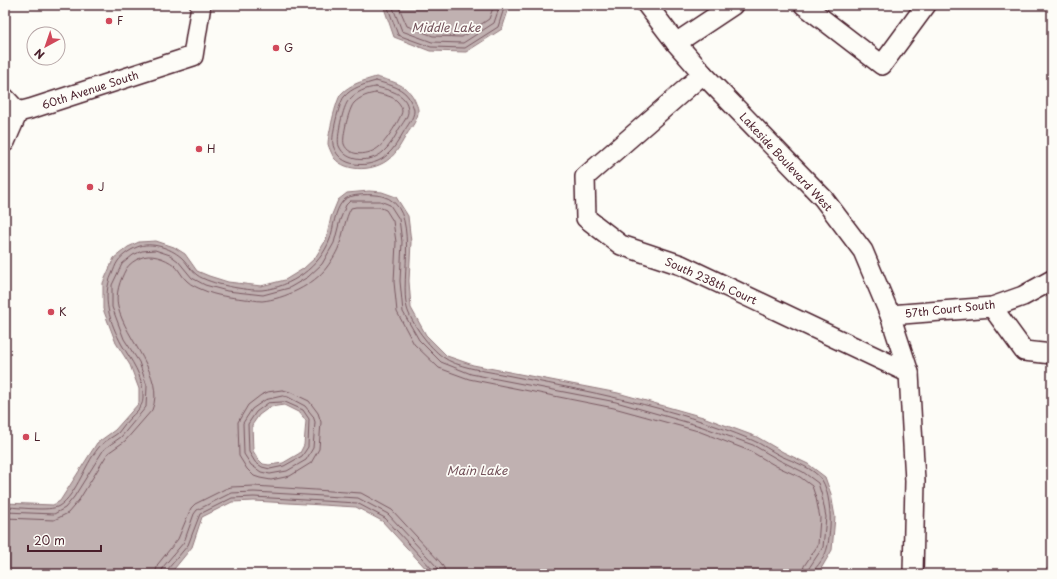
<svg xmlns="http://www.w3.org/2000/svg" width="1057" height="579" font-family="'Playpen Sans',sans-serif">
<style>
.water{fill:#c0b1b1;stroke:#91777b;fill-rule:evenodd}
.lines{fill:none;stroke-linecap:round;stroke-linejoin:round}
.shore{stroke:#795961;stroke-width:1}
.minor-casing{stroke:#4a1f2b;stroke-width:22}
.minor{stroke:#fdfcf7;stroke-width:19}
.poi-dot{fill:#d1495b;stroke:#fdfcf7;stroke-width:1.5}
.labels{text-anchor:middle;stroke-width:3.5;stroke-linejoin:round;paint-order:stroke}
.poi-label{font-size:11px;fill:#4a1f2b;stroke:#fdfcf7;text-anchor:start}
.street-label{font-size:11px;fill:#4a1f2b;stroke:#fdfcf7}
.water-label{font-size:12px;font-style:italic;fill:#73525a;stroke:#fdfcf7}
</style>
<rect width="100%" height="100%" fill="#fdfcf7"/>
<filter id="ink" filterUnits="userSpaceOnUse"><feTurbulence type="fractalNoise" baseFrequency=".025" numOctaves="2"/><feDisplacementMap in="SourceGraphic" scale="8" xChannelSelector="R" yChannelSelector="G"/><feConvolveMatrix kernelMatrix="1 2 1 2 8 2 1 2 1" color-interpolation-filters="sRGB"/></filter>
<g filter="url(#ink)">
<!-- water -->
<g class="water">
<polygon points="383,5 510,5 502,29 466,52 430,51 394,37"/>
<path d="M 376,77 C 391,81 408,84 415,101 C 416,104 418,107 418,110 C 419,118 411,128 407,134 C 402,142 397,153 389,159 C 375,171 347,173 334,158 C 332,154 329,148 328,144 C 328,136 336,100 341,94 C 350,84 363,81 376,77 Z"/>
<path d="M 369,191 L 382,192 L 396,197 L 408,216 L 411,242 L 409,281 L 411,308 L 426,335 L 447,356 L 473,365 L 618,393 L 703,417 L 757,437 L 783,452 L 808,464 L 825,477 L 831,494 L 835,517 L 832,550 L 822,567 L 816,574 L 431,574 L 382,521 L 356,507 L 254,501 L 232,502 L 202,517 L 192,547 L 170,574 L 5,574 L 5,503 L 53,505 L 60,501 L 97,443 L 115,430 L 139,403 L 139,389 L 130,365 L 116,343 L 103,309 L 103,283 L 114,258 L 128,247 L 139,242 L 156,241 L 174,247 L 185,254 L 197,271 L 209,276 L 228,282 L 261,286 L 285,280 L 303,269 L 315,258 L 326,240 L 331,217 L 338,200 L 347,193 ZM 284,405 L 300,413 L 306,421 L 304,445 L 300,453 L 283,463 L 269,465 L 263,464 L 258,459 L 253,451 L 252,425 L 259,415 L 270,407 Z"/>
</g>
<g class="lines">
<!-- shore -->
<g class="shore">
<polyline points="387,5 398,35 431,47 465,48 498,27 505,5"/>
<polyline points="392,5 402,31 432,42 463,43 494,23 500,5"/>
<polyline points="398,5 407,26 433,36 462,37 489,19 494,5"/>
<path d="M 376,81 C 389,85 405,87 411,102 C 412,104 414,108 414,111 C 414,118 407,126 403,133 C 399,140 394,149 387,155 C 374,168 343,169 335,150 C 334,148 333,146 333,144 C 331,137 339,103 344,97 C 351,88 365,84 376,81 Z"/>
<path d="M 376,87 C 389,90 407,93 408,110 C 409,116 402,124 399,129 C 395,137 390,146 383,152 C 371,163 346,163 339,146 C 336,139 343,105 349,100 C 356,92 366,88 376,87 Z"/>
<path d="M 376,93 C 384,95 393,96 398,102 C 400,104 402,108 402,111 C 402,117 385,143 379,147 C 370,155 349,158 344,144 C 342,137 349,108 354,103 C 360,97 368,94 376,93 Z"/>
<polygon points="283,390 290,392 309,401 318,413 321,422 319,449 311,463 290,476 271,480 260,478 254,476 247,469 239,456 238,422 248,405 261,395 268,392"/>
<polygon points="283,396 288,397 305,406 313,416 315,422 313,448 306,460 287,471 270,474 261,472 251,465 244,454 243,423 252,409 265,400"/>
<polygon points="285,402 303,410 309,419 308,447 302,456 284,466 270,469 262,467 255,462 249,452 248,424 256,412 268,403"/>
<path d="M 5,507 C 17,507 50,512 59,506 C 77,495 86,460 101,445 C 106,440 113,437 118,433 C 122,428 126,422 131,417 C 134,414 138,411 140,407 C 143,403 143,400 143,394 C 143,376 131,360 122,345 C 110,323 101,297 112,274 C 114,270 115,265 118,261 C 122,255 133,248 140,246 C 154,242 173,249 183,259 C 188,264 191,271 197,275 C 209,284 247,291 262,290 C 291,287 320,267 330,239 C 334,227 334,211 343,201 C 349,193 373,194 382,196 C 422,206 399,279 407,308 C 411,323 430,348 443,357 C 456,367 485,371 501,374 C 586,391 671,406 752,440 C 762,444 771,451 781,456 C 794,462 814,468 822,480 C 829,491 831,514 830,527 C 828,548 828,554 814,570 L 813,574"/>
<polyline points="5,512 54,514 65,508 74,497 104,449 121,437 146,407 147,386 139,362 124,339 112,307 112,285 122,264 133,255 142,251 155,250 170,255 178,261 192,278 205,285 227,291 263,295 289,288 308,277 322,264 334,243 340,220 346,205 350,201 380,201 390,205 399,219 402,242 400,281 403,312 419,340 441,362 471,374 616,402 700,426 753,445 779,460 803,472 818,483 822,496 826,517 823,547 809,568 808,574"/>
<path d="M 5,518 L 54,520 L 68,513 L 79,500 L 108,453 L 125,441 L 152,410 C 166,377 125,338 118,307 C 115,294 120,280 126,269 C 129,264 135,260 140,258 C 150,253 165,258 174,265 C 179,269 182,277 187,281 C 191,285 198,288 203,290 C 216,296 230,297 244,299 C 250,299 256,301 262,301 C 284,299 314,285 327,267 C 332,260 338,251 340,243 C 344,231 345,219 351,208 L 356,207 L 379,207 L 386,210 L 393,221 L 396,242 L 394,282 L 397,312 L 414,344 L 439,368 L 469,379 L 614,408 L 698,431 L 750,451 L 776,466 L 800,477 L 812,486 L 816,498 L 820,518 L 818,545 L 804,566 L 802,574"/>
<polyline points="155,574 158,564 178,539 191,508 195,504 225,489 231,487 254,486 361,493 392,510 441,563 444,568 445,574"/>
<polyline points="161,574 163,567 184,542 194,514 197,510 231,493 254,492 358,498 388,514 437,567 439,574"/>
<polyline points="166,574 167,570 188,545 200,514 232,498 254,497 357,503 385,518 433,570 434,574"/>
</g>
<defs>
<g id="minor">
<polyline points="647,5 676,43 703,74 823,198 863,251 890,315 909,373 915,481 913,574"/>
<polyline points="804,5 882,65 926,5"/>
<polyline points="676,43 733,5"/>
<polyline points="703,74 585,177 586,218 621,245 681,265 909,373"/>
<polyline points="5,98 18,112"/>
<polyline points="5,142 18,112 30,109 193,56 201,5"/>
<polyline points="992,307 1024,351 1052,354"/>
<polyline points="890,315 992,307 1023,296 1052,280"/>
</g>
</defs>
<!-- minor casing -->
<use href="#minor" class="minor-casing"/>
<!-- minor -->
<use href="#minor" class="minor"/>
</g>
</g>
<!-- markers -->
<g class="poi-dot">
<circle cx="109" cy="21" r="4"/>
<circle cx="276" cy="48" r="4"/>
<circle cx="199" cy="149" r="4"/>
<circle cx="90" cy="187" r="4"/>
<circle cx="51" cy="312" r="4"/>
<circle cx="26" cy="437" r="4"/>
</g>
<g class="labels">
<!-- poi labels -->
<g class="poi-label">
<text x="117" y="25">F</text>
<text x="284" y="52">G</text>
<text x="207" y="153">H</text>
<text x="98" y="191">J</text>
<text x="59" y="316">K</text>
<text x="34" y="441">L</text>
</g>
<!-- street labels -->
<g class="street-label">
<text transform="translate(90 90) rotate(-18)" y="4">60th Avenue South</text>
<text transform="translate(786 162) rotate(47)" y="4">Lakeside Boulevard West</text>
<text transform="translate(711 281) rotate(24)" y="4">South 238th Court</text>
<text transform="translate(950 309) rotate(-6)" y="4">57th Court South</text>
</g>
<!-- water labels -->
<g class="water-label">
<text x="446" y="32">Middle Lake</text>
<text x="477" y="475">Main Lake</text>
</g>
</g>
<!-- margin -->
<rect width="1057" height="579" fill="none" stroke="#fdfcf7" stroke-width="20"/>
<rect x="10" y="10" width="1037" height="559" fill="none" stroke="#4a1f2b" stroke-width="1.5" filter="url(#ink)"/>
<!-- north arrow -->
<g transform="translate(46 46) rotate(220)"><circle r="19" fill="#fdfcf7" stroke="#b5a4a5"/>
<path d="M0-3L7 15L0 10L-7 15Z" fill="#d1495b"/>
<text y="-6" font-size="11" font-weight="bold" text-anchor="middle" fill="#4a1f2b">N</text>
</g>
<!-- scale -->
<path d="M28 545v6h73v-6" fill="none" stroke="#4a1f2b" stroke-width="2"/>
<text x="34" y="545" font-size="12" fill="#4a1f2b" stroke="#fdfcf7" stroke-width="3" paint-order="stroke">20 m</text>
</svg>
